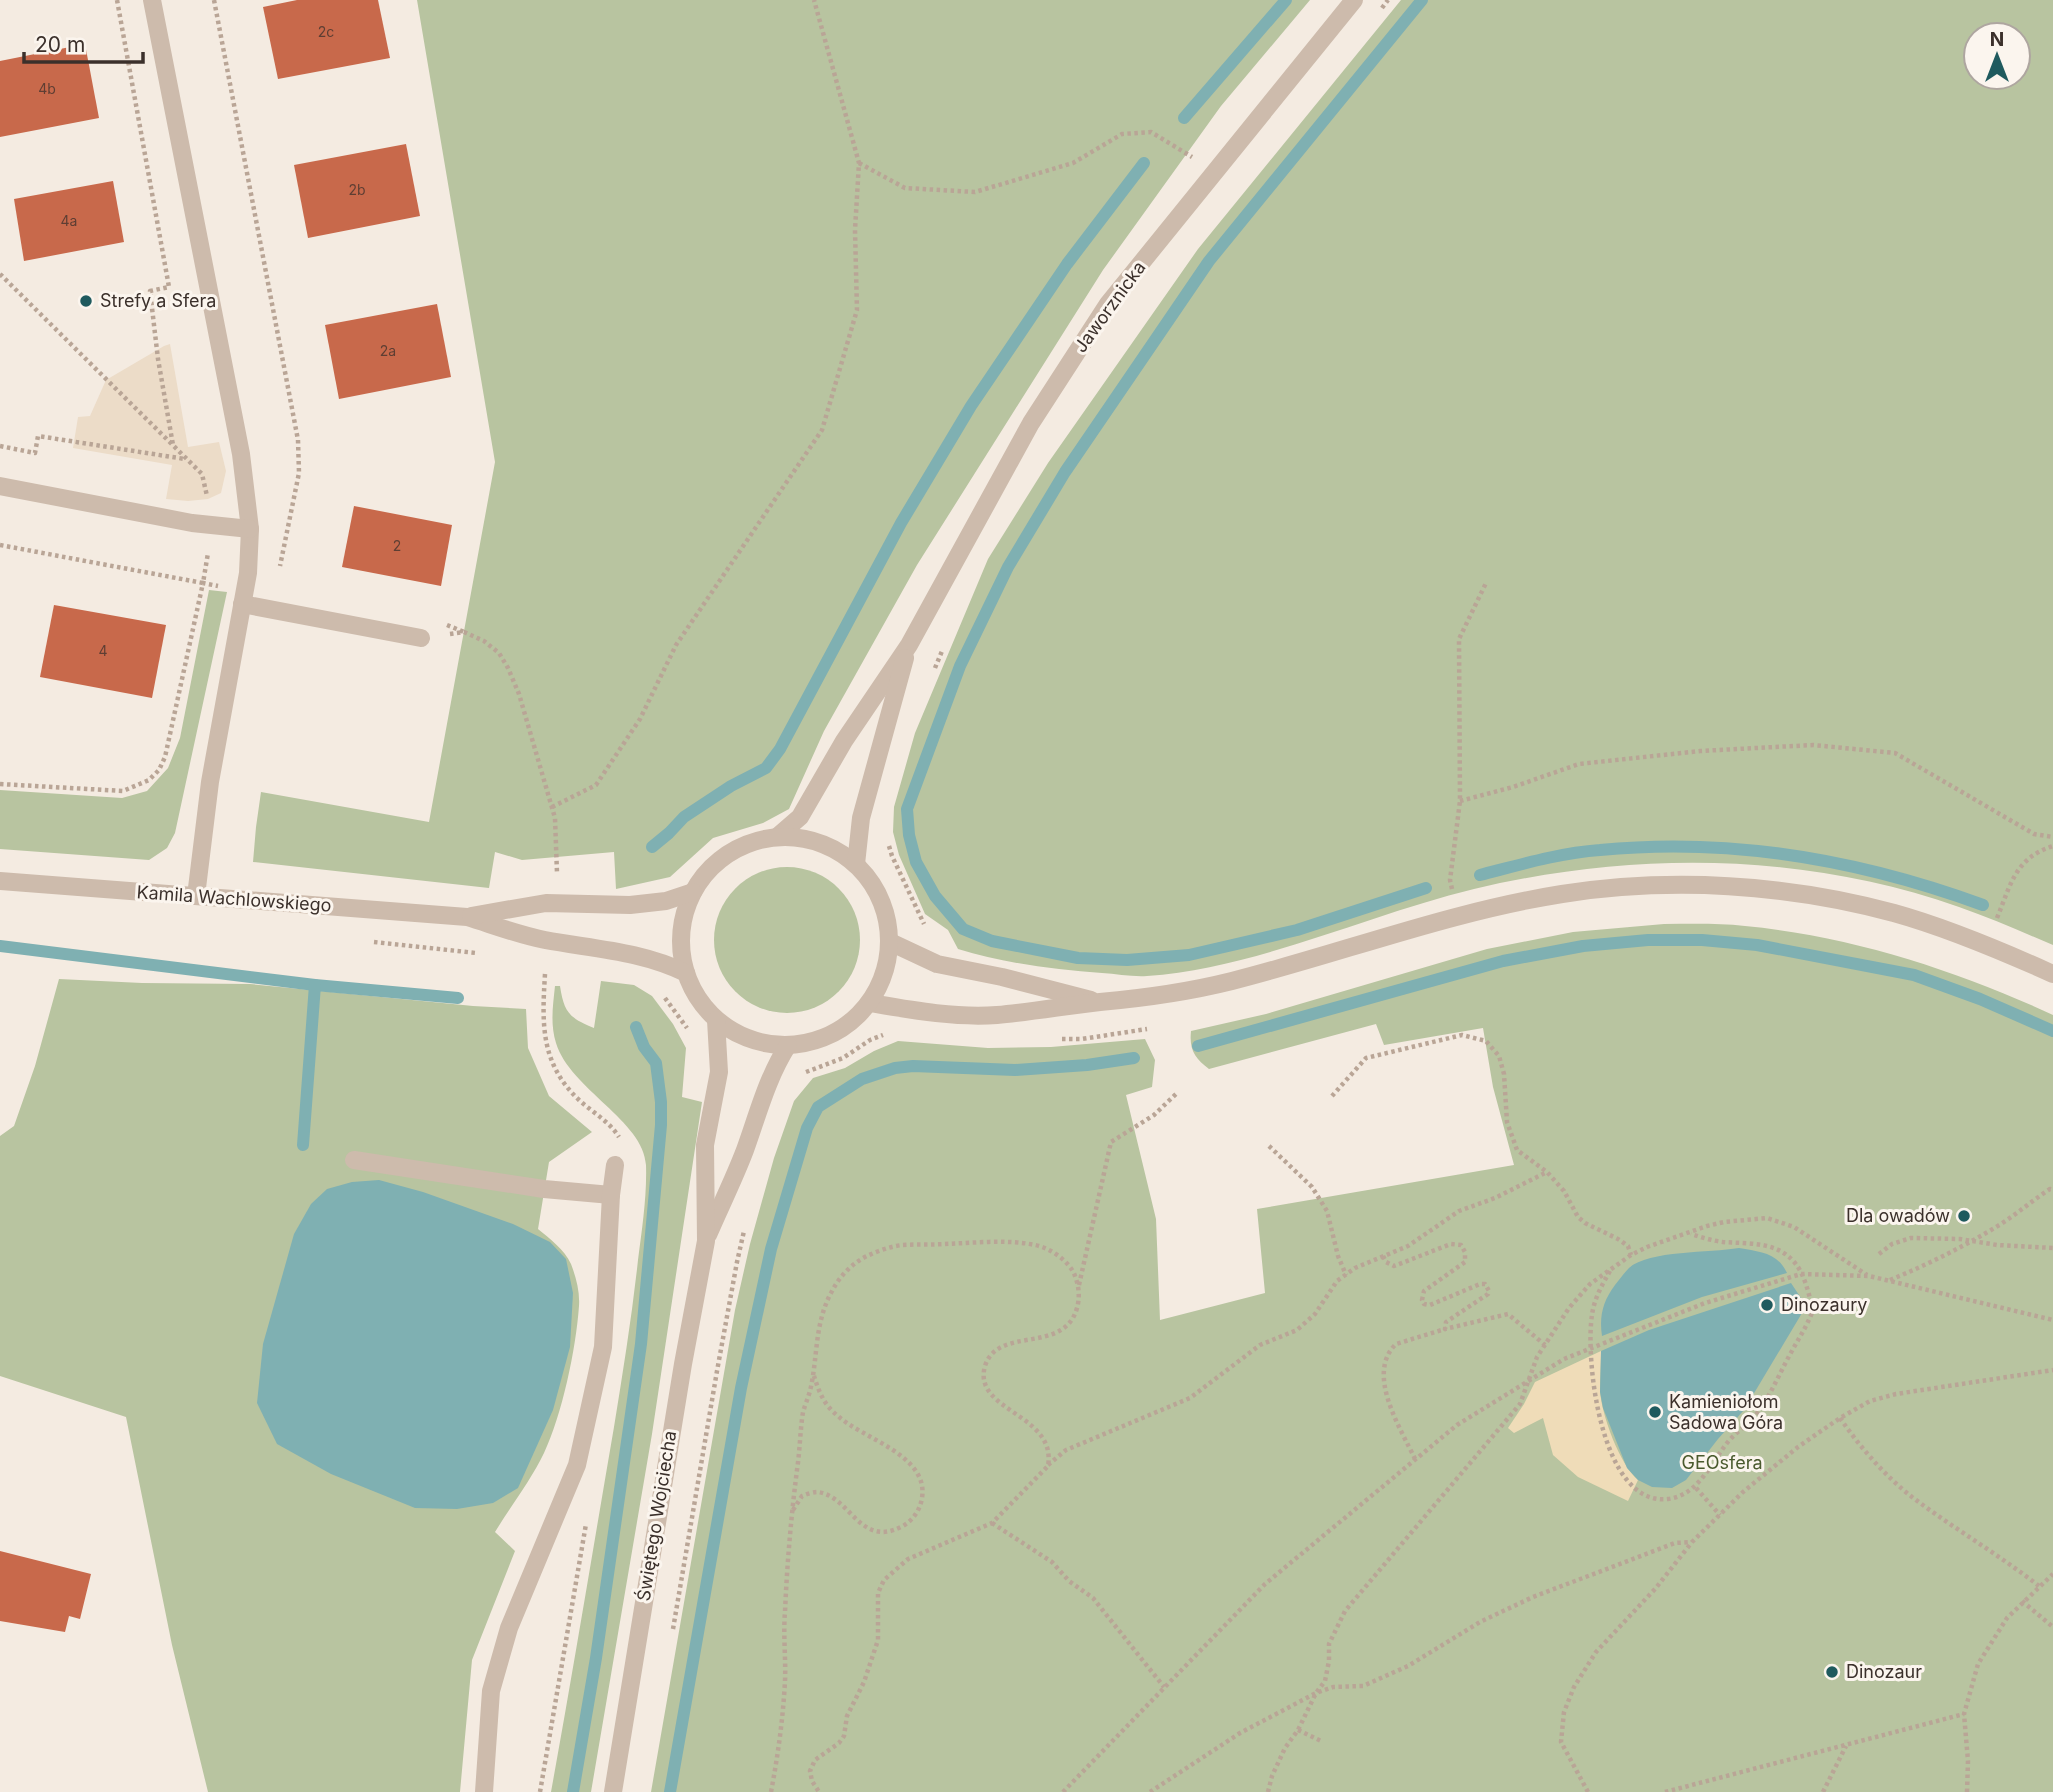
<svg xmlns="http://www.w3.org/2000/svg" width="2053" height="1792" font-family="Inter,sans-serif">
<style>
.green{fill:#b8c4a0;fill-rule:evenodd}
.sand{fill:#efdcb8}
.plaza{fill:#ecdcc8}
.water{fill:#7fb0b2}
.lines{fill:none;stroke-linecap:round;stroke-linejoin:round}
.stream{stroke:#7fb0b2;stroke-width:12}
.building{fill:#c8694b}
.path{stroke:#b9a596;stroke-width:4.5;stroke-dasharray:3.5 3.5;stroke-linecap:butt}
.service{stroke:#cdbbac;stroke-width:18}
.minor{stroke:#cdbbac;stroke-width:18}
.tertiary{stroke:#cdbbac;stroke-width:18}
.poi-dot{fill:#1f5a5e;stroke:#fbf5ee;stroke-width:2.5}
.labels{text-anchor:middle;stroke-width:6;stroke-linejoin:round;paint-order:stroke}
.number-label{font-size:14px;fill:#5e3e33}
.poi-label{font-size:18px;fill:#3b302b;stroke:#fbf5ee;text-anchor:start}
.street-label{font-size:18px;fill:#3b302b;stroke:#fbf5ee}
.park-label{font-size:18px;fill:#4a5a2e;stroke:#fbf5ee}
</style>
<rect width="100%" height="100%" fill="#f4ebe1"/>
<!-- green -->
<g class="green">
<polygon points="417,0 1310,0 1221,106 1103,270 917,565 824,731 789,809 763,823 713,838 670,877 616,889 614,852 522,860 495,852 489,888 253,862 256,827 261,792 429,822 495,462"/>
<path d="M 1401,0 L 2053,0 L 2053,945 C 2022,932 1991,918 1959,907 C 1803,852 1634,851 1474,889 C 1367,915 1257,968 1147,976 C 1133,977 1117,974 1102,973 C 1054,970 1004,963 958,949 L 948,930 L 925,914 L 899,855 L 893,832 L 894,807 L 915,733 L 988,559 L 1048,463 L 1198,249 ZM 1976,35 L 2018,35 L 2018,77 L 1976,77 Z"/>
<polygon points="209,590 227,592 175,833 167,848 149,860 0,849 0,790 122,798 147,791 168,768 180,738"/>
<circle cx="787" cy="940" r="73"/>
<path d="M 1664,924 C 1691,924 1718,923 1745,926 C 1851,936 1956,970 2053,1015 L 2053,1792 L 651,1792 L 735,1310 L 750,1244 L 774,1158 L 794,1101 L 813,1078 L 845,1068 L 874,1051 L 898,1041 L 988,1048 L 1051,1047 L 1145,1039 L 1155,1060 L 1152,1087 L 1126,1095 L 1156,1219 L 1160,1320 L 1265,1293 L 1257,1209 L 1514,1165 L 1493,1087 L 1483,1028 L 1384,1045 L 1376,1024 L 1209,1069 C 1195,1058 1189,1050 1191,1031 L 1266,1014 L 1487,949 L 1573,932 Z"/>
<path d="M 59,979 L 142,983 L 250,984 L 473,1006 L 526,1009 L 528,1048 L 549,1096 L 592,1132 L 549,1162 L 538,1229 C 550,1239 564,1249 571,1264 C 576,1277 580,1292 579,1306 C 576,1349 562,1415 544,1453 C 531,1480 511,1506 495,1532 L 515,1551 L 472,1660 L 460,1792 L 208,1792 L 172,1645 L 126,1417 L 0,1376 L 0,1136 L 14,1126 L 35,1066 Z"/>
<path d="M 601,981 L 634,985 L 652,996 L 673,1024 L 686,1048 L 682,1097 L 702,1102 L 652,1434 L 591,1792 L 551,1792 C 573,1671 593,1549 614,1427 C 623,1371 632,1316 638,1260 C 642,1229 647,1196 646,1165 C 644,1121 570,1089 556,1043 C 550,1024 553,1005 555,986 L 560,986 C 564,1012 569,1018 594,1028 Z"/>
</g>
<!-- sand -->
<path class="sand" d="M 1601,1351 C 1601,1364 1600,1377 1600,1390 C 1601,1414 1620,1465 1638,1480 L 1628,1501 L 1578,1477 L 1553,1455 L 1543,1418 L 1514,1433 L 1508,1428 L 1524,1404 L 1535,1382 Z"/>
<!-- plaza -->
<polygon class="plaza" points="170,344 188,447 219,442 226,471 221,493 208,499 188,501 166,499 172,465 73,448 78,417 90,416 106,380 164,346"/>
<!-- water -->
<g class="water">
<polygon points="379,1180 423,1192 513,1224 550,1242 566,1259 573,1293 570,1347 553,1410 518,1488 493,1503 457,1509 415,1508 331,1474 277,1444 257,1403 263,1344 294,1234 311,1204 327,1189 352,1182"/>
<path d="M 1739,1248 C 1760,1252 1777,1252 1787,1273 L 1702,1297 L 1602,1336 C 1599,1316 1603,1301 1615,1285 C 1619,1280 1624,1273 1629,1268 C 1649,1250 1710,1253 1739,1248 Z"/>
<polygon points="1791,1283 1803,1301 1802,1313 1744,1410 1718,1439 1686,1480 1672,1488 1652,1487 1638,1480 1627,1468 1603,1408 1600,1392 1601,1351 1649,1330"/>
</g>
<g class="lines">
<!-- stream -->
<g class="stream">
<polyline points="1422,0 1209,261 1065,472 1008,567 960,666 907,809 909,835 916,862 935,896 963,929 992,941 1078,958 1127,960 1189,955 1297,930 1426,888"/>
<polyline points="1184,118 1286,0"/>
<polyline points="652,847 669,833 684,817 731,786 766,768 780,749 901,523 971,406 1067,264 1144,163"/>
<path d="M 1480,875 C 1519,865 1559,853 1600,850 C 1731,837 1860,860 1983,905"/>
<polyline points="0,946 315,985 458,998"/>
<polyline points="1198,1046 1503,961 1583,946 1648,940 1702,940 1757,945 1914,975 1980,999 2053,1031"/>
<polyline points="303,1145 315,985"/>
<polyline points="573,1792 596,1658 641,1344 661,1125 661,1102 656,1063 644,1047 636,1027"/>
<polyline points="670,1792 741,1388 771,1249 807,1128 818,1107 862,1079 895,1068 913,1066 1015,1070 1087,1065 1134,1058"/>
</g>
</g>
<!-- building -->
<g class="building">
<polygon points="297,0 378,0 390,58 278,79 263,7"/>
<polygon points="85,44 99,118 0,137 0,61"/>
<polygon points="406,144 420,216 308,238 294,165"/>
<polygon points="113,181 124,242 24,261 14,199"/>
<polygon points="437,304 451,377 339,399 325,325"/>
<polygon points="354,506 452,525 441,586 342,567"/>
<polygon points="54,605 166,625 152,698 40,677"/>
<polygon points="0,1551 91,1574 80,1619 69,1616 65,1632 0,1621"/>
</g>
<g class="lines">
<!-- path -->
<g class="path">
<polyline points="117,0 169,287 150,291 158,359 173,445"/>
<polyline points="214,0 298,440 299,473 280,566"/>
<polyline points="1382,8 1388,0"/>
<polyline points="859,163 905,188 975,192 1073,163 1122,134 1151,132 1192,157"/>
<polyline points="0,274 202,474 207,496"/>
<polyline points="0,446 35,453 38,436 185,459"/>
<polyline points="0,545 203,583 208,553"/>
<polyline points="447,625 464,632"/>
<polyline points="450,634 464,632 484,641 499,653 508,668 519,694 555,818 557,873"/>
<polyline points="935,668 942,651"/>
<polyline points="0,784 123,791 149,780 159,770 165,757 203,583 218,586"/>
<polyline points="1460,801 1513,787 1579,764 1700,751 1813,745 1895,753 2034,834 2053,837"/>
<polyline points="552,807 596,785 640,719 676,645 822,430 857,310 855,230 859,163 814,0"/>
<polyline points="889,846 892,856 924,924"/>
<polyline points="1452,889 1450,880 1460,801 1459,639 1486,583"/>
<path d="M 1997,918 C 2011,884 2015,858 2053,846"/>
<polyline points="374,942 476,953"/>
<path d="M 545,974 C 542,1023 540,1063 579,1100 C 592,1112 609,1121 619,1137"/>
<polyline points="665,998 687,1028"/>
<polyline points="1062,1039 1082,1039 1147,1029"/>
<polyline points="806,1072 843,1058 870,1040 883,1035"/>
<polyline points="1332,1096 1366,1058 1462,1035 1486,1041 1499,1056 1504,1074 1507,1122 1517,1150 1547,1172 1564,1191 1578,1217 1585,1223 1618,1239 1628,1246 1631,1255"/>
<polyline points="1269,1146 1312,1187 1327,1211 1338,1256 1346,1275"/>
<polyline points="1879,1254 1892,1244 1911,1238 1960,1239 1997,1245 2053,1248"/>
<polyline points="1383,1256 1386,1262 1394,1266 1451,1244 1461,1245 1465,1252 1465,1262 1424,1291 1422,1300 1424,1304 1430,1305 1480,1284 1485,1284 1489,1291 1488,1294 1446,1322 1445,1329 1508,1314 1545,1345"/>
<path d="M 1610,1271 C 1602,1285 1594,1299 1592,1315 C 1585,1360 1601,1507 1668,1499 C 1698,1495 1710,1465 1727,1443 C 1735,1433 1746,1426 1754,1417 C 1768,1400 1776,1381 1786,1362 C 1795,1344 1806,1329 1813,1310 C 1809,1295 1805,1275 1795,1263 C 1777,1241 1749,1244 1723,1242 C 1713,1241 1701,1237 1691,1234"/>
<path d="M 1890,1280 C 1929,1264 1965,1246 2001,1224 C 2018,1213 2033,1200 2050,1189 L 2053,1190"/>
<polyline points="1079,1285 1111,1142 1154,1115 1177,1093"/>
<path d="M 1840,1418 C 1860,1447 1884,1475 1912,1497 C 1953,1528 1998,1554 2039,1586"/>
<path d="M 1415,1459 C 1401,1429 1365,1374 1396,1344 L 1445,1329"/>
<polyline points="1048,1465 1066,1450 1190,1398 1260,1345 1297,1330 1315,1314 1337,1281 1355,1268 1408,1246 1459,1211 1495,1198 1547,1172"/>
<polyline points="1696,1488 1720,1515"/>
<path d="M 793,1510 L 802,1496 C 807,1494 813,1492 817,1492 C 850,1495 859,1548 901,1527 C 913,1521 920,1510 922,1498 C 929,1455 863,1439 838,1416 C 824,1405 819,1392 814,1376"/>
<polyline points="992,1523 1052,1562 1069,1581 1093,1598 1164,1687"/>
<polyline points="2022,1601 2053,1627"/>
<polyline points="673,1629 717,1371 737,1262 744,1231"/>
<polyline points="1298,1730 1321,1741"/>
<polyline points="540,1792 586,1524"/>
<path d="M 771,1792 C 778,1755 783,1719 785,1681 C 786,1659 783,1635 785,1612 C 787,1565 791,1517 797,1470 C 800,1450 800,1431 803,1412 C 805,1405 808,1398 810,1391 C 818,1358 814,1325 831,1293 C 839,1277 851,1264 867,1256 C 878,1251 891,1246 903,1245 C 917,1244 931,1245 945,1244 C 974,1243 1006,1239 1035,1245 C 1051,1248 1070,1262 1075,1276 C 1079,1286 1080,1298 1077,1308 C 1064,1355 998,1325 985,1366 C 972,1412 1057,1413 1048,1466 L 992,1523 L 908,1559 L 884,1580 L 878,1593 L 878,1640 L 864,1682 L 847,1716 L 844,1736 L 839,1743 L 815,1760 L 810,1771 L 812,1781 L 819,1792"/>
<polyline points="1063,1792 1265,1584 1457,1425 1564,1359 1705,1303 1801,1274 1869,1276 2053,1320"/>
<polyline points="1150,1792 1240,1733 1316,1693 1333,1687 1363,1686 1408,1666 1480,1622 1533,1597 1675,1543 1691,1542"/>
<polyline points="1268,1792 1272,1776 1285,1748 1298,1730 1316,1693 1325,1681 1329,1661 1329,1644 1345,1611 1520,1404 1537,1357 1569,1308 1590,1284 1631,1255 1647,1247 1707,1226 1724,1222 1767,1218 1794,1227 1867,1275"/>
<polyline points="1588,1792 1561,1742 1564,1712 1574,1687 1596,1652 1655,1589 1692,1542 1743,1492 1798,1447 1840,1418 1870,1401 1896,1394 2053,1370"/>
<polyline points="1665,1792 1964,1714"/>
<polyline points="1823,1792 1846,1746"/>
<polyline points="1967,1792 1968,1761 1964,1714 1978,1664 2007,1618 2053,1574"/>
</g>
<!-- service -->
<g class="service">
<polyline points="242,604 421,638"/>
<polyline points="890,942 937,964 1002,977 1091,1000"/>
<path d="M 870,1003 C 911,1010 954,1018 997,1015 C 1031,1012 1065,1006 1100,1002 C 1145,998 1188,992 1232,981 C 1342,953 1449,912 1562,894 C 1671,877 1787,884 1894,913 C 1948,928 2002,951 2053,974"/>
<polyline points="354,1160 544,1189 611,1195"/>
<polyline points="484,1792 491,1691 509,1628 577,1465 603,1347 611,1195 615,1165"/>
</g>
<!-- minor -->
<g class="minor">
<polyline points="152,0 241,454 250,529 248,573 210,782 196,896"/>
<polyline points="0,486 192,523 250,529"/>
</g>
<!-- tertiary -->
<g class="tertiary">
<polyline points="778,836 800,817 844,741 909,645 1031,423 1108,304 1354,0"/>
<circle cx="785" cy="941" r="104"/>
<polyline points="856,864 861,818 905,658"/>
<path d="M 0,881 L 467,917 C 493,925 519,935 545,940 C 594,949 641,951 686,973"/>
<polyline points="471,916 546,903 630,905 666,901 693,892"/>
<path d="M 708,1235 C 720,1207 734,1179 745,1150 C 758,1114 767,1078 788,1045"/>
<polyline points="613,1792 683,1364 706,1241 705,1145 719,1072 716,1020"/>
</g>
</g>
<!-- markers -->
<g class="poi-dot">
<circle cx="86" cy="301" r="7"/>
<circle cx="1964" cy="1216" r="7"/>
<circle cx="1767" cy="1305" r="7"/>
<circle cx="1655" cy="1412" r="7"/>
<circle cx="1832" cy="1672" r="7"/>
</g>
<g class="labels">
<!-- number labels -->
<g class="number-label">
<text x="326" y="37">2c</text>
<text x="47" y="94">4b</text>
<text x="357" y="195">2b</text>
<text x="69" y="226">4a</text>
<text x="388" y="356">2a</text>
<text x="397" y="551">2</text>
<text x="103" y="656">4</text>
</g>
<!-- poi labels -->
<g class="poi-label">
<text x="100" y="307">Strefy a Sfera</text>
<text x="1950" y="1222" text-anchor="end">Dla owadów</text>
<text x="1781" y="1311">Dinozaury</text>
<text x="1669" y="1408">Kamieniołom<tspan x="1669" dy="21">Sadowa Góra</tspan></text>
<text x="1846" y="1678">Dinozaur</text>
</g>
<!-- street labels -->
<g class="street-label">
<text transform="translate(1110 307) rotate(-54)" y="6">Jaworznicka</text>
<text transform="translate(234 899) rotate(4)" y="6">Kamila Wachlowskiego</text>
<text transform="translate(657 1516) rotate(-81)" y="6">Świętego Wojciecha</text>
</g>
<!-- park labels -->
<g class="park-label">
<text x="1722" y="1469">GEOsfera</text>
</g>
</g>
<!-- north arrow -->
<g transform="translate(1997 56)"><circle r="33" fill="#fbf5ee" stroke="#aea6a0" stroke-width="2"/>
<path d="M0-5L12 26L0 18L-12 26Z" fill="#1f5a5e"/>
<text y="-10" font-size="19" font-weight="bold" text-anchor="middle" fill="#3b302b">N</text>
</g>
<!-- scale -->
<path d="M24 52v10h119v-10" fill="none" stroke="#3b302b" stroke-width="3.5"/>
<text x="35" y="52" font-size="21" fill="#3b302b" stroke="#fbf5ee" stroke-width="5" paint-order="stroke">20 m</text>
</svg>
